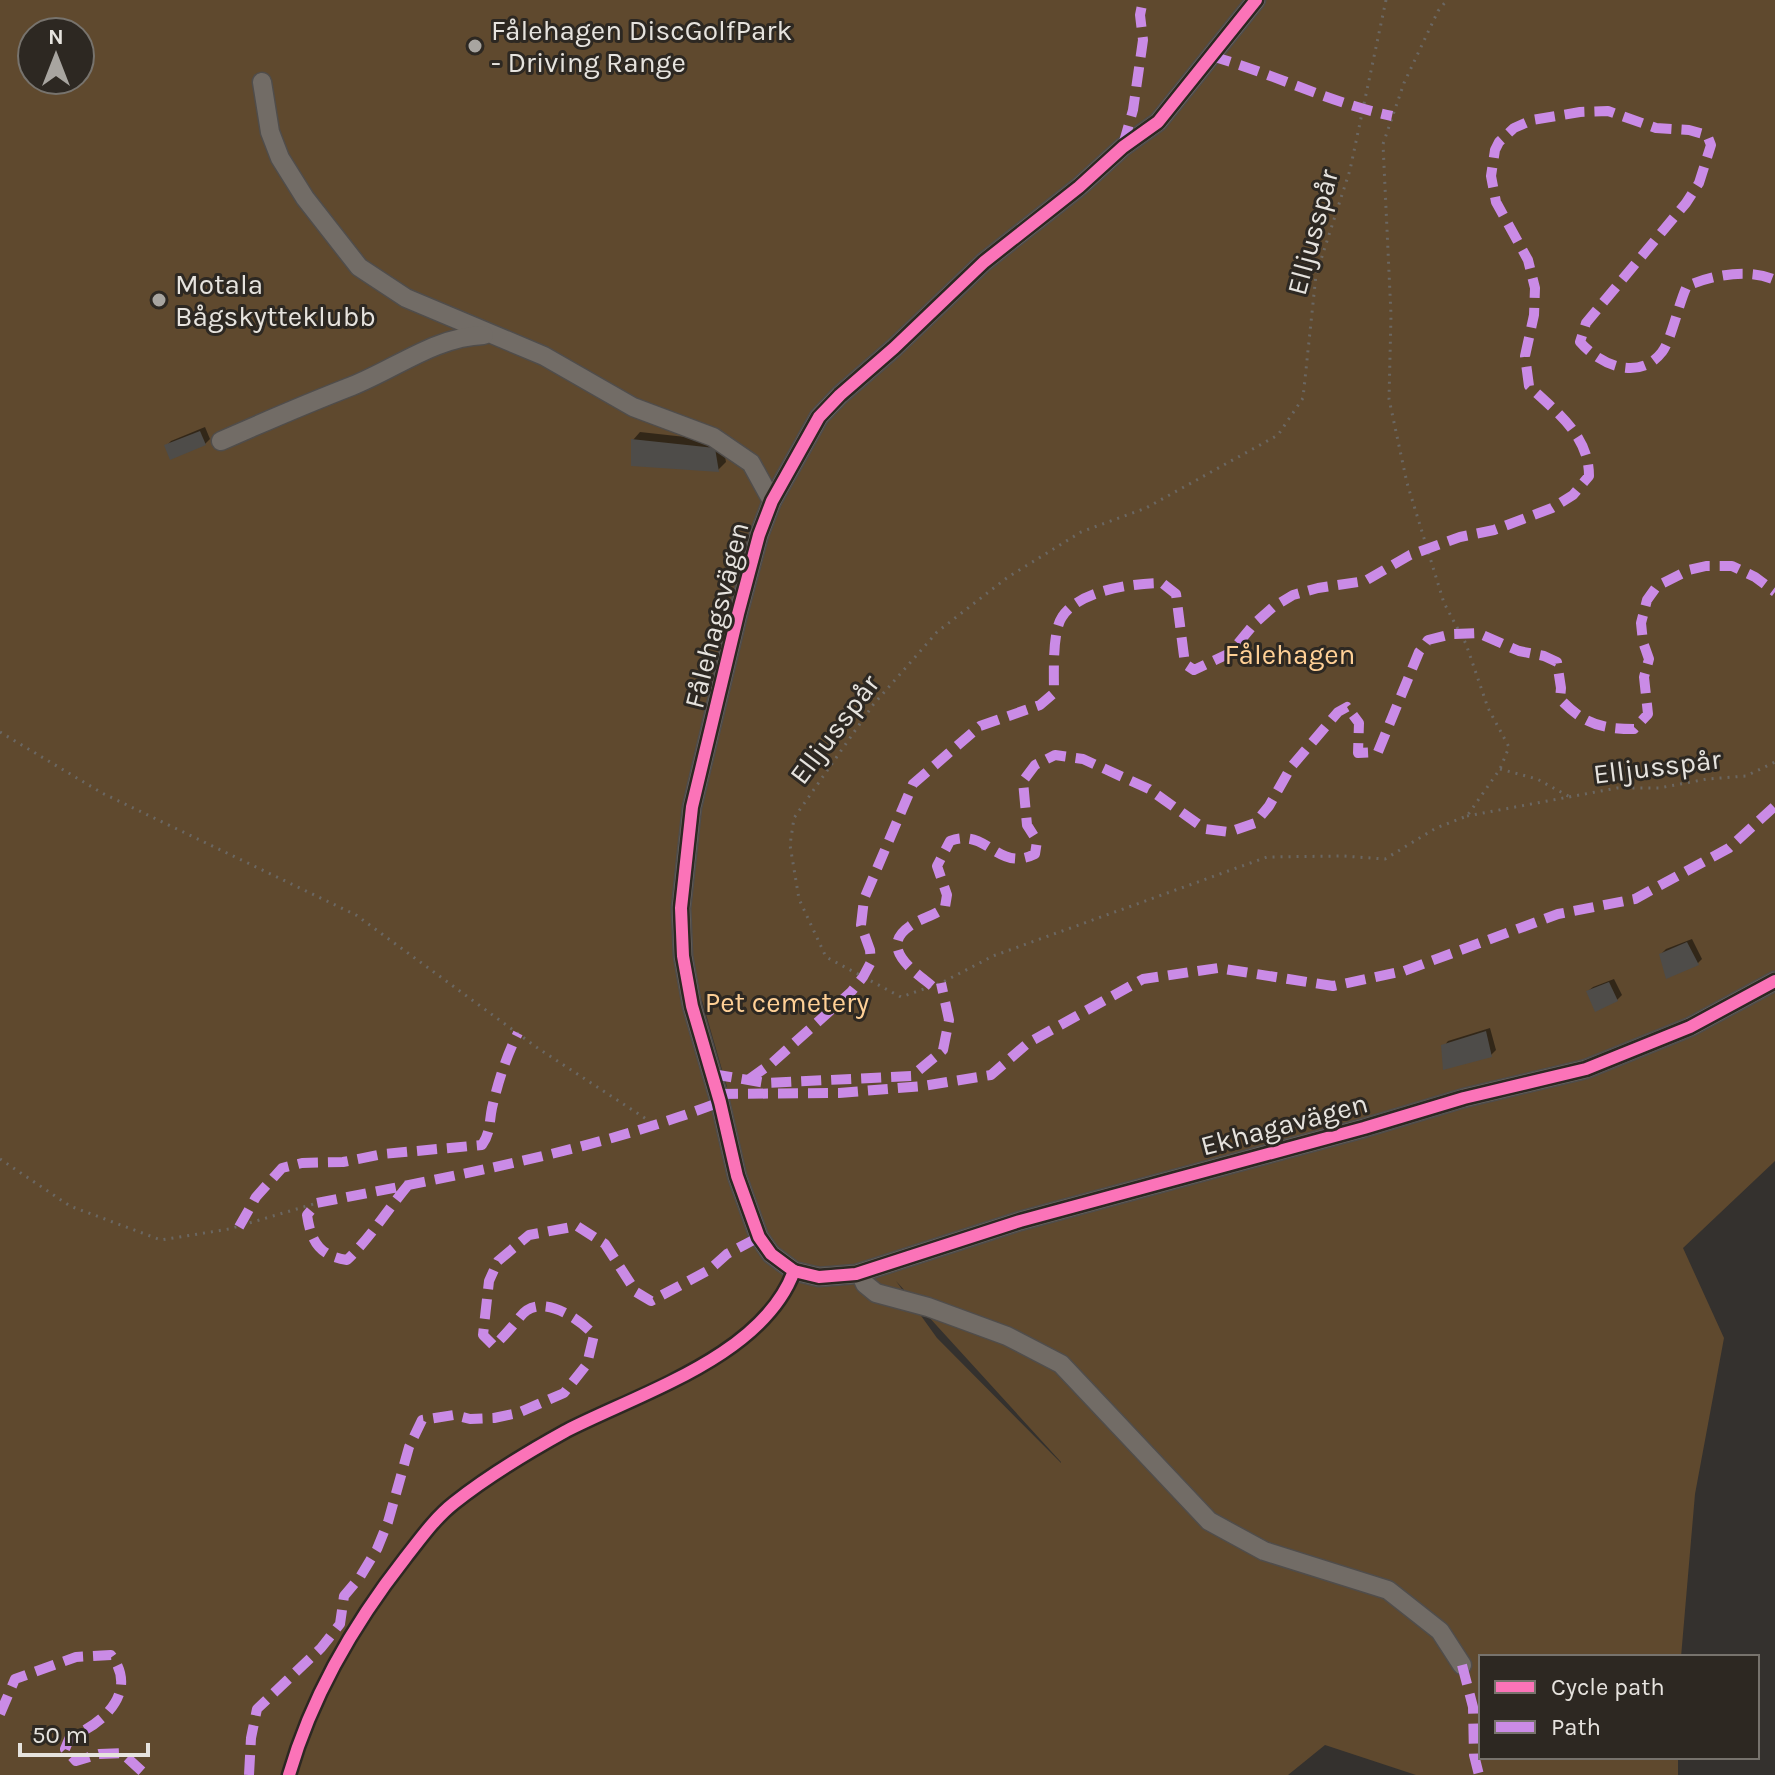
<svg xmlns="http://www.w3.org/2000/svg" width="1775" height="1775" font-family="Karla,sans-serif">
<style>
.green{fill:#5f492e;fill-rule:evenodd}
.shadow{fill:#0007}
.building{fill:#4e4c49}
.lines{fill:none;stroke-linecap:round;stroke-linejoin:round}
.minor-casing{stroke:#504d4b;stroke-width:21}
.path{stroke:#6b6762;stroke-width:3;stroke-dasharray:2 6;stroke-linecap:butt}
.minor{stroke:#726c66;stroke-width:18}
.quiet{stroke:#ca8be6;stroke-width:10;stroke-dasharray:20 10;stroke-linecap:butt}
.cycleway-casing{stroke:#2d2822;stroke-width:17}
.cycleway{stroke:#fb73b8;stroke-width:12}
.poi-dot{fill:#a8a5a0;stroke:#2d2822;stroke-width:3}
.labels{text-anchor:middle;stroke-width:6;stroke-linejoin:round;paint-order:stroke}
.poi-label{font-size:28px;fill:#e6e3de;stroke:#2d2822;text-anchor:start}
.street-label{font-size:28px;fill:#e6e3de;stroke:#2d2822}
.park-label{font-size:28px;fill:#ffd096;stroke:#2d2822}
</style>
<rect width="100%" height="100%" fill="#34312e"/>
<!-- green -->
<path class="green" d="M 0,0 L 1775,0 L 1775,1161 L 1683,1248 L 1724,1338 L 1695,1494 L 1681,1657 L 1481,1657 L 1481,1757 L 1678,1757 L 1678,1775 L 1416,1775 L 1325,1745 L 1288,1775 L 0,1775 ZM 32,32 L 80,32 L 80,80 L 32,80 ZM 701,997 L 727,1087 L 726,1087 L 712,1074 ZM 896,1281 L 1061,1462 L 1061,1463 L 937,1338 Z"/>
<!-- shadow -->
<g class="shadow">
<polygon points="205,427 210,439 205,444 166,446 171,441"/>
<polygon points="640,432 722,441 726,462 718,470 633,440"/>
<polygon points="1692,939 1702,959 1697,964 1661,954 1666,949"/>
<polygon points="1614,979 1622,995 1617,1000 1588,991 1593,987"/>
<polygon points="1490,1028 1496,1050 1491,1055 1444,1046 1448,1041"/>
</g>
<!-- building -->
<g class="building">
<polygon points="200,431 206,445 170,460 164,445"/>
<polygon points="631,439 715,448 719,472 631,466"/>
<polygon points="1687,942 1699,965 1666,979 1659,954"/>
<polygon points="1609,982 1618,1001 1595,1012 1586,991"/>
<polygon points="1486,1031 1492,1057 1443,1070 1441,1045"/>
</g>
<g class="lines">
<defs>
<g id="minor">
<polyline points="1256,0 1158,122 1123,147 1079,187 984,262 894,348 840,395 819,417 772,501 759,535 738,614 692,807 681,908 683,956 692,1006 720,1102 737,1176 759,1237 771,1254 794,1271 819,1277 856,1274 1020,1221 1364,1128 1464,1098 1586,1069 1690,1027 1775,981"/>
<polyline points="262,82 270,132 280,158 305,198 359,267 406,298 544,356 633,407 713,437 751,463 772,501"/>
<path d="M 221,441 C 264,422 308,403 352,386 C 397,368 435,337 484,335"/>
<polyline points="860,1273 865,1284 876,1293 928,1307 1007,1336 1061,1364 1209,1521 1264,1551 1388,1590 1440,1631 1462,1665"/>
</g>
</defs>
<!-- minor casing -->
<use href="#minor" class="minor-casing"/>
<!-- path -->
<g class="path">
<polyline points="1386,0 1350,170 1316,275 1303,398 1278,435 1146,508 1081,532 1008,577 937,632 873,705 794,818 790,845 799,899 826,957 901,997 941,983 993,956 1267,857 1343,856 1385,859 1436,828 1467,816 1500,769 1509,747 1488,708 1466,644 1444,603 1407,483 1389,399 1391,315 1383,144 1404,83 1438,11 1447,0"/>
<polyline points="0,732 102,793 356,915 539,1049 657,1126"/>
<polyline points="1500,769 1537,779 1570,797"/>
<polyline points="1467,816 1617,788 1659,788 1707,779 1746,776 1775,762"/>
<polyline points="0,1159 70,1206 161,1240 229,1229 317,1203"/>
</g>
<!-- minor -->
<use href="#minor" class="minor"/>
<!-- quiet -->
<g class="quiet">
<path d="M 1211,56 C 1272,73 1330,103 1392,116"/>
<polyline points="1123,145 1133,110 1143,40 1140,15 1143,0"/>
<path d="M 932,986 C 914,971 878,948 910,926 C 921,918 934,916 945,907 L 947,895 L 937,866 L 950,841 C 988,827 997,873 1035,854 L 1037,841 L 1027,825 L 1023,781 L 1035,765 L 1055,755 L 1083,759 L 1149,789 L 1205,829 L 1229,832 L 1255,823 L 1269,806 L 1291,767 L 1338,712 L 1347,707 L 1359,723 L 1358,753 L 1378,752 L 1419,652 L 1428,640 L 1452,634 L 1478,633 L 1519,651 L 1544,656 L 1557,662 L 1561,688 L 1560,699 C 1583,723 1600,729 1634,729 L 1648,714 L 1644,677 L 1649,659 L 1643,642 L 1641,623 L 1647,600 L 1657,586 L 1689,570 L 1706,566 L 1732,566 L 1755,577 L 1775,592"/>
<polyline points="712,1074 766,1083 912,1076 943,1050 949,1020 941,983"/>
<path d="M 748,1080 L 772,1063 L 851,992 L 863,977 L 871,962 L 870,950 L 861,925 L 864,899 L 913,784 L 980,726 L 1040,705 L 1054,693 C 1054,674 1052,632 1062,617 C 1079,590 1134,583 1162,583 L 1176,594 L 1185,664 L 1194,670 L 1230,653 L 1255,623 L 1273,607 L 1293,595 L 1318,588 L 1365,581 L 1410,555 L 1460,537 L 1494,530 L 1552,508 L 1573,495 L 1589,476 C 1589,435 1556,412 1529,386 L 1525,356 L 1534,315 L 1535,288 L 1528,260 L 1496,202 L 1491,176 L 1495,150 L 1499,142 L 1514,128 L 1532,120 L 1580,112 L 1608,111 L 1656,128 L 1689,130 L 1707,135 L 1711,145 L 1699,183 L 1686,203 L 1586,323 L 1580,342 C 1600,365 1639,382 1662,352 C 1671,341 1679,302 1687,286 C 1713,275 1748,268 1775,280"/>
<polyline points="718,1094 839,1093 923,1086 991,1075 1028,1043 1143,979 1218,968 1333,986 1404,971 1558,914 1635,899 1729,848 1775,806"/>
<path d="M 409,1184 C 388,1209 371,1237 347,1260 C 320,1256 311,1242 307,1215 L 317,1203 C 453,1176 591,1152 720,1102"/>
<path d="M 239,1227 L 256,1197 L 282,1168 L 302,1163 L 343,1162 L 383,1154 L 482,1145 C 491,1132 489,1122 492,1108 C 498,1082 506,1057 518,1033"/>
<polyline points="1462,1665 1473,1707 1474,1755 1479,1775"/>
<path d="M 0,1714 L 15,1679 L 76,1657 L 111,1655 C 139,1691 104,1724 70,1737 L 65,1749 L 76,1761 L 99,1754 L 122,1753 L 146,1775"/>
<path d="M 249,1775 L 251,1738 L 257,1709 L 321,1648 L 340,1624 L 344,1596 L 360,1577 L 377,1549 L 388,1522 L 409,1447 L 422,1420 L 454,1415 L 470,1419 L 494,1418 L 518,1413 L 564,1393 L 587,1364 L 594,1335 C 579,1318 539,1291 520,1317 C 512,1327 504,1336 494,1346 L 483,1335 L 489,1281 L 498,1261 L 529,1235 L 577,1226 L 605,1244 L 636,1292 L 651,1301 L 709,1270 L 727,1254 L 759,1237"/>
</g>
<defs>
<g id="cycleway">
<polyline points="1256,0 1158,122 1123,147 1079,187 984,262 894,348 840,395 819,417 772,501 759,535 738,614 692,807 681,908 683,956 692,1006 720,1102 737,1176 759,1237 771,1254 794,1271 819,1277 856,1274 1020,1221 1364,1128 1464,1098 1586,1069 1690,1027 1775,981"/>
<path d="M 289,1775 C 312,1695 355,1622 406,1557 C 421,1538 435,1518 454,1503 C 488,1476 528,1452 566,1431 C 640,1393 763,1356 794,1271"/>
</g>
</defs>
<!-- cycleway casing -->
<use href="#cycleway" class="cycleway-casing"/>
<!-- cycleway -->
<use href="#cycleway" class="cycleway"/>
</g>
<!-- markers -->
<g class="poi-dot">
<circle cx="475" cy="46" r="8"/>
<circle cx="159" cy="300" r="8"/>
</g>
<g class="labels">
<!-- poi labels -->
<g class="poi-label">
<text x="491" y="40">Fålehagen DiscGolfPark<tspan x="491" dy="32">- Driving Range</tspan></text>
<text x="175" y="294">Motala<tspan x="175" dy="32">Bågskytteklubb</tspan></text>
</g>
<!-- street labels -->
<g class="street-label">
<text transform="translate(1312 232) rotate(-75)" y="10">Elljusspår</text>
<text transform="translate(716 615) rotate(-76)" y="10">Fålehagsvägen</text>
<text transform="translate(834 729) rotate(-53)" y="10">Elljusspår</text>
<text transform="translate(1657 766) rotate(-7)" y="10">Elljusspår</text>
<text transform="translate(1284 1124) rotate(-15)" y="10">Ekhagavägen</text>
</g>
<!-- park labels -->
<g class="park-label">
<text x="1290" y="664">Fålehagen</text>
<text x="787" y="1012">Pet cemetery</text>
</g>
</g>
<!-- legend -->
<rect x="1479" y="1655" width="280" height="104" fill="#2d2822" stroke="#77736d" stroke-width="2"/>
<rect x="1495" y="1681" width="40" height="12" fill="#fb73b8" stroke="#77736d" stroke-width="2"/>
<text x="1551" y="1695" font-size="24" fill="#e6e3de">Cycle path</text>
<rect x="1495" y="1721" width="40" height="12" fill="#ca8be6" stroke="#77736d" stroke-width="2"/>
<text x="1551" y="1735" font-size="24" fill="#e6e3de">Path</text>
<!-- north arrow -->
<g transform="translate(56 56)"><circle r="38" fill="#2d2822" stroke="#77736d" stroke-width="2"/>
<path d="M0-6L14 30L0 20L-14 30Z" fill="#a8a5a0"/>
<text y="-12" font-size="22" font-weight="bold" text-anchor="middle" fill="#e6e3de">N</text>
</g>
<!-- scale -->
<path d="M20 1743v12h128v-12" fill="none" stroke="#e6e3de" stroke-width="4"/>
<text x="32" y="1743" font-size="24" fill="#e6e3de" stroke="#2d2822" stroke-width="6" paint-order="stroke">50 m</text>
</svg>
